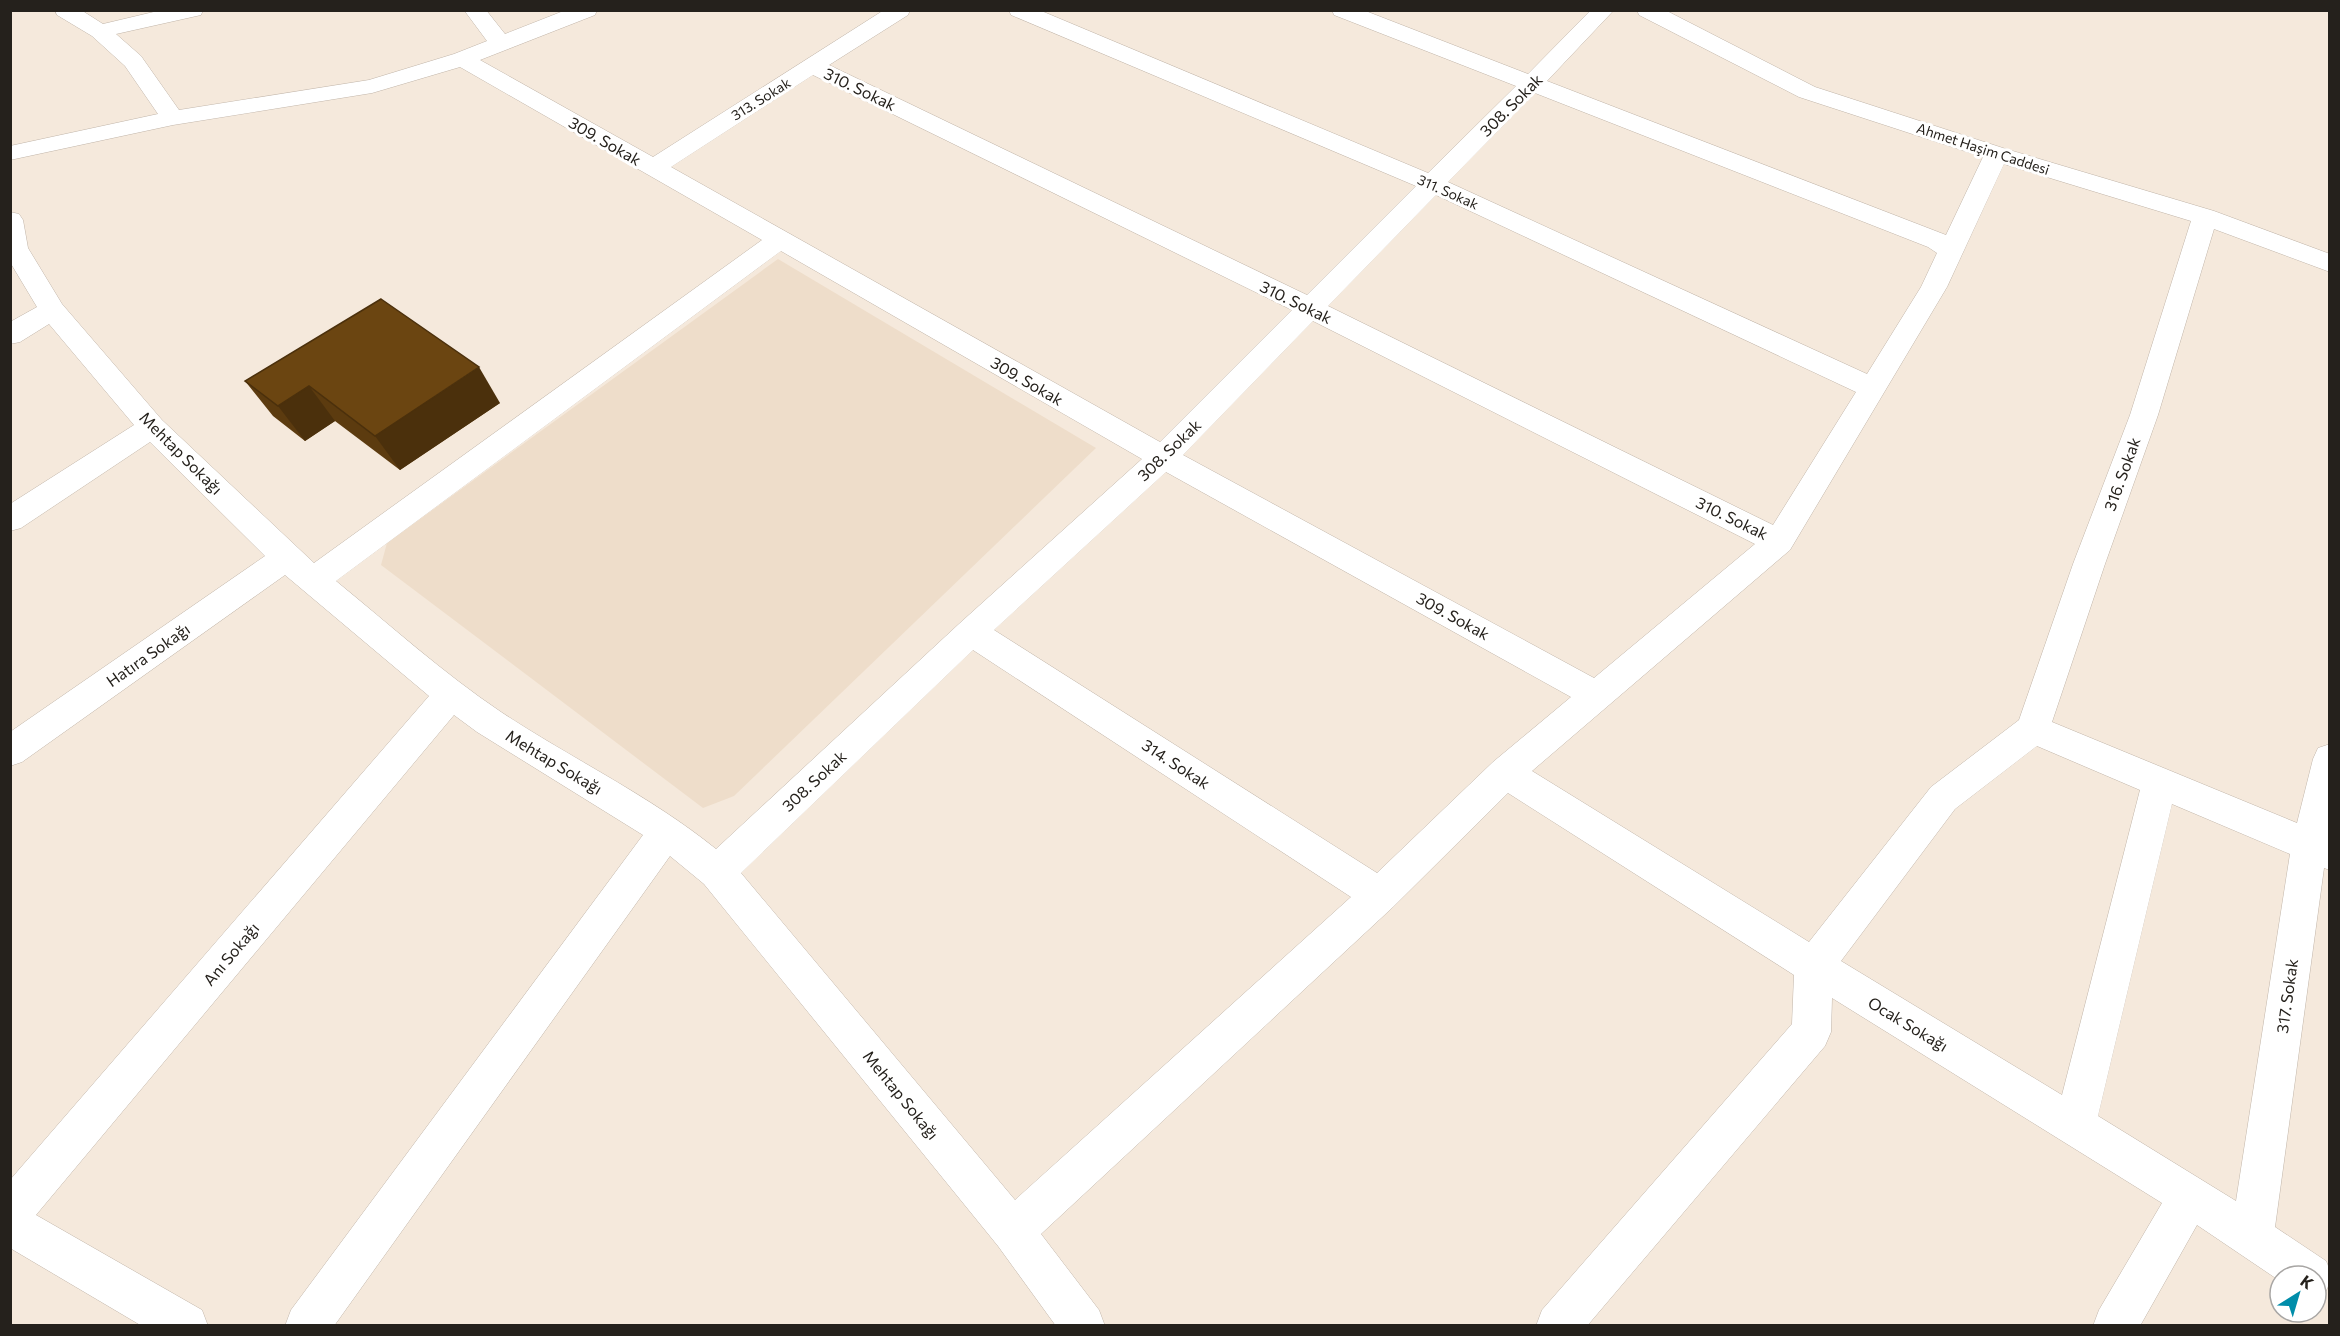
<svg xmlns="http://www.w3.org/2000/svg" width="2340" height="1336" font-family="Commissioner,sans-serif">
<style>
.built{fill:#eeddca}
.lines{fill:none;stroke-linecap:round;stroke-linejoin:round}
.minor-casing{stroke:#c1b5a9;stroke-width:1}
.minor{fill:#fff;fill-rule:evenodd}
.wall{fill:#5c3b0f}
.shaded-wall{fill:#4b300c}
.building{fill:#6b4511;stroke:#4b300c;stroke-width:1.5}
.labels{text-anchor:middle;stroke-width:6;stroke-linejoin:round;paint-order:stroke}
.far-street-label{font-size:14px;fill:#25211c;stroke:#fff}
.street-label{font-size:16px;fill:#25211c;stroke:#fff}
</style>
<rect width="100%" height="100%" fill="#f5e9dc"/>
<!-- built -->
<polygon class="built" points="778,259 1096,448 734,796 703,808 381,565 387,543"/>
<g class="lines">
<defs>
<path id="minor" d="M 55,10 L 81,10 L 103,24 L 162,10 L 203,10 L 201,15 L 116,34 L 141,56 L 179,110 L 369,80 L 454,54 L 487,41 L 464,10 L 486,10 L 505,34 L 566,10 L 597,10 L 595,15 L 480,60 L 653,157 L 884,10 L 910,10 L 908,15 L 829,65 L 1307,295 L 1416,186 L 1011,15 L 1009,10 L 1039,10 L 1428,173 L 1516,86 L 1334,15 L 1332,10 L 1363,10 L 1528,74 L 1591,10 L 1614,10 L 1547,81 L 1946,235 L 1983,157 L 1799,97 L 1639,15 L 1637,10 L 1665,10 L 1815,87 L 2006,149 L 2214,211 L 2330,254 L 2330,272 L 2214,229 L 2158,415 L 2105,564 L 2052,722 L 2297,823 L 2313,759 L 2318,748 L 2330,744 L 2330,870 L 2324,868 L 2275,1227 L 2326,1261 C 2331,1271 2331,1281 2326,1291 L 2316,1296 L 2316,1276 L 2280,1276 L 2280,1281 L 2197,1225 L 2140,1326 L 2093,1326 L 2099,1310 L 2162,1203 L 1832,998 L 1831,1032 L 1825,1046 L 1587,1326 L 1536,1326 L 1542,1310 L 1792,1024 L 1794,975 L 1508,793 L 1393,907 L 1041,1234 L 1099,1310 L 1105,1326 L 1056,1326 L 998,1246 L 704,884 L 670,856 L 334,1326 L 285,1326 L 291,1310 L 643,835 L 477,732 L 454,715 L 36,1215 L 202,1310 L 208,1326 L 142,1326 L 10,1248 L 10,1180 L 429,696 L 285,575 L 22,762 L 10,766 L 10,732 L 265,556 L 150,442 L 21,528 L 10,531 L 10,504 L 134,425 L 49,324 L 20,342 L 10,344 L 10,322 L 37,307 L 10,262 L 10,212 L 19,214 L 23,220 L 28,248 L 62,304 L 162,420 L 314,563 L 762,240 L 460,67 L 372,93 L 173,125 L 10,160 L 10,146 L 158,114 L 125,66 L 92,36 L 57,15 ZM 813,75 L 1292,310 L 1160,442 L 671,167 ZM 1535,93 L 1928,247 L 1937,253 L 1921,287 L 1867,374 L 1448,182 ZM 2004,164 L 2191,221 L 2130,415 L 2073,564 L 2019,720 L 1931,787 L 1809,942 L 1532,771 L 1790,550 L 1947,287 ZM 1436,195 L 1856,392 L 1773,525 L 1328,306 ZM 781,251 L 1142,459 L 960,623 L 716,849 C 649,795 572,759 501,712 C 443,673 390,625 336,581 ZM 1313,321 L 1755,544 L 1594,678 L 1183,455 ZM 1166,472 L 1571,697 L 1493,762 L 1377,873 L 994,630 ZM 973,650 L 1351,897 L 1015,1200 L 741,873 ZM 2037,746 L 2140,790 L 2062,1095 L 1841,961 L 1955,809 ZM 2172,804 L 2290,854 L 2236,1201 L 2098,1116 Z"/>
</defs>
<!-- minor casing -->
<use href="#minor" class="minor-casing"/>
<!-- minor -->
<use href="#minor" class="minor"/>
</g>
<!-- wall -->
<polygon class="wall" points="245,381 500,403 400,470 335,421 305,441 273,416"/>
<!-- shaded-wall -->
<g class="shaded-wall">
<polygon points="479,367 500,403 400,470 375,436"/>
<polygon points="309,386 335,421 305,441 278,406"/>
</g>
<!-- building -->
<polygon class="building" points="381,299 479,367 375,436 309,386 278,406 245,381"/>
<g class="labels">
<!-- far-street labels -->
<g class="far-street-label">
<text transform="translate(761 99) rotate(-32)" y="5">313. Sokak</text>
<text transform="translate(1983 149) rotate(18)" y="5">Ahmet Haşim Caddesi</text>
<text transform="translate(1448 192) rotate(24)" y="5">311. Sokak</text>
</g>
<!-- street labels -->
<g class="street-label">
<text transform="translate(860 89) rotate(26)" y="6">310. Sokak</text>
<text transform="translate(1511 105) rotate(-45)" y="6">308. Sokak</text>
<text transform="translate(605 141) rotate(30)" y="6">309. Sokak</text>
<text transform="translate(1296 302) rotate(26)" y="6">310. Sokak</text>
<text transform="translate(1027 381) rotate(30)" y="6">309. Sokak</text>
<text transform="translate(1169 450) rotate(-44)" y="6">308. Sokak</text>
<text transform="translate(181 453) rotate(45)" y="6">Mehtap Sokağı</text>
<text transform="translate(2122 474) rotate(-70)" y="6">316. Sokak</text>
<text transform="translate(1732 518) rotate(26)" y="6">310. Sokak</text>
<text transform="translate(1453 616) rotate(29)" y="6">309. Sokak</text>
<text transform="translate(148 655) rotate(-35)" y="6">Hatıra Sokağı</text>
<text transform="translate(554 762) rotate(31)" y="6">Mehtap Sokağı</text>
<text transform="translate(1176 764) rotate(33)" y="6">314. Sokak</text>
<text transform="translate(814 781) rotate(-43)" y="6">308. Sokak</text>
<text transform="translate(231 954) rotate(-50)" y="6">Anı Sokağı</text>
<text transform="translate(2287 996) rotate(-82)" y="6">317. Sokak</text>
<text transform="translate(1908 1024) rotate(31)" y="6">Ocak Sokağı</text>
<text transform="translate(901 1095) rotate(51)" y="6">Mehtap Sokağı</text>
</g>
</g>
<!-- border -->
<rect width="2340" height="1336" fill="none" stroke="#25211c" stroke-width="24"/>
<!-- north arrow -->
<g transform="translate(2298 1294) rotate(37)"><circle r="28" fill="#ffffff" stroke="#a8a6a4" stroke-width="1.5"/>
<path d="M0-4.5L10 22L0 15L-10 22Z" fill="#008daa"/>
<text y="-9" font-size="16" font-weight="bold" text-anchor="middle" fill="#25211c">K</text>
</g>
</svg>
